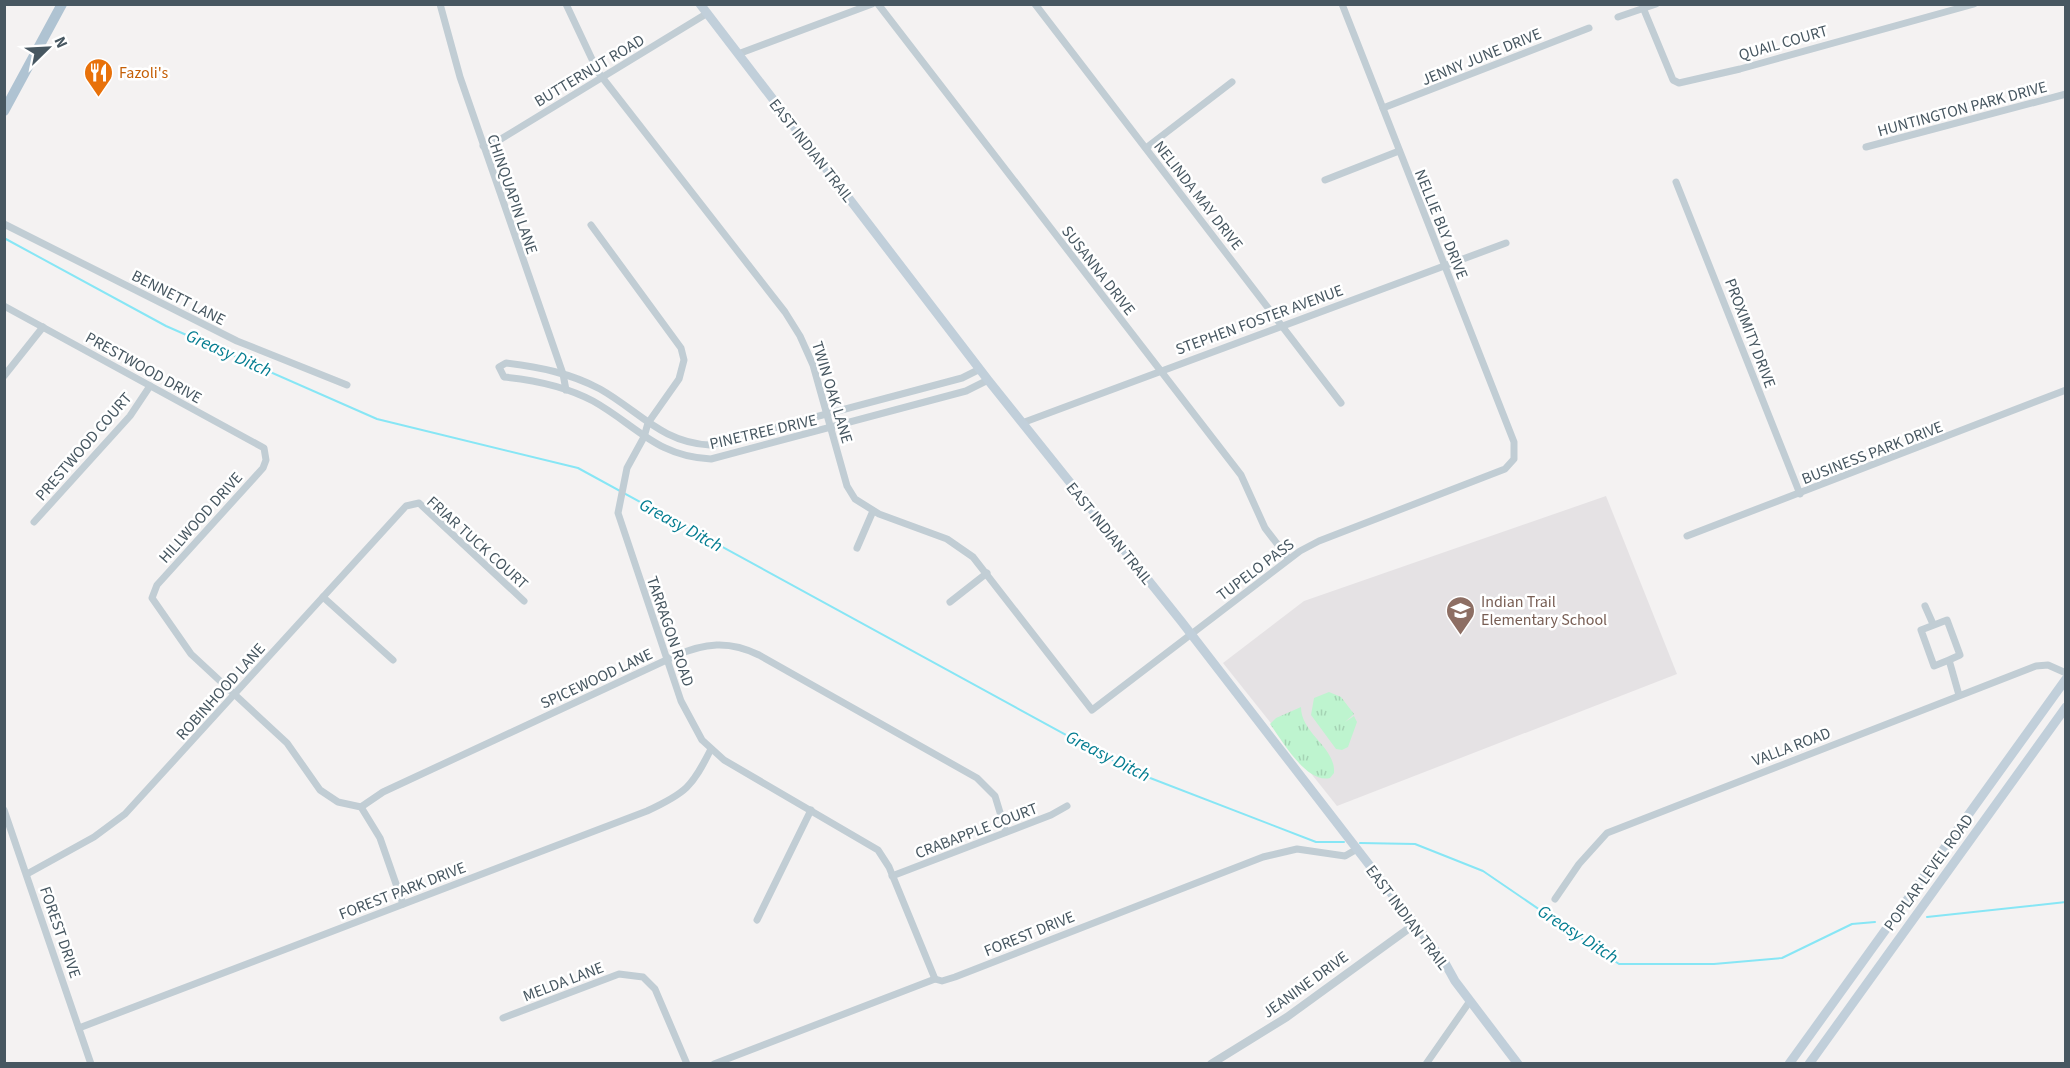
<svg xmlns="http://www.w3.org/2000/svg" width="2070" height="1068" font-family="'Source Sans 3',sans-serif">
<style>
.education{fill:#e5e2e4}
.grass{fill:url(#grass-tufts)}
.lines{fill:none;stroke-linecap:round;stroke-linejoin:round}
.stream{stroke:#87e6f5;stroke-width:2}
.minor{stroke:#c1cdd4;stroke-width:7}
.tertiary{stroke:#c1cdd4;stroke-width:8}
.secondary{stroke:#c1cfda;stroke-width:9}
.primary{stroke:#afc3d2;stroke-width:10}
.labels{text-anchor:middle;stroke-width:5;stroke-linejoin:round;paint-order:stroke}
.street-label{font-size:16px;fill:#475761;stroke:#fff}
.food-label{font-size:16px;fill:#c56008;stroke:#fff;text-anchor:start}
.education-label{font-size:16px;fill:#785e54;stroke:#fff;text-anchor:start}
.water-label{font-size:18px;font-style:italic;fill:#047d91;stroke:#fff}
</style>
<defs>
<pattern id="grass-tufts" width="24" height="20" patternUnits="userSpaceOnUse" patternTransform="scale(1.5)"><rect width="24" height="20" fill="#bef4cf"/><path d="M3 7l-1-3M5 7V3M7 7l1-3M15 17l-1-3M17 17v-4M19 17l1-3" fill="none" stroke="#a5d3b4"/></pattern>
</defs>
<rect width="100%" height="100%" fill="#f4f2f2"/>
<!-- education -->
<polygon class="education" points="1606,496 1677,674 1337,806 1223,663 1304,601"/>
<!-- grass -->
<g class="grass">
<polygon points="1329,692 1341,697 1354,714 1345,722 1354,716 1357,722 1348,747 1342,750 1336,749 1311,715 1314,698"/>
<path d="M 1301,707 C 1301,734 1336,747 1334,773 L 1330,778 C 1307,784 1283,742 1270,724 L 1276,718 Z"/>
</g>
<g class="lines">
<!-- stream -->
<g class="stream">
<polyline points="4,238 166,326 377,419 578,468 1132,771 1316,842 1344,842"/>
<polyline points="1360,843 1415,844 1483,871 1619,964 1714,964 1782,958 1852,924 1875,922"/>
<polyline points="1927,917 2066,902"/>
</g>
<!-- minor -->
<g class="minor">
<polyline points="440,4 460,77 563,374 566,390"/>
<polyline points="566,4 598,72 785,312 800,336 813,365 847,486 855,499 879,514 947,539 973,557 1092,710 1300,551 1319,541 1505,469 1514,459 1514,442 1342,4"/>
<polyline points="878,4 1241,475 1265,528 1288,558"/>
<polyline points="1035,4 1341,403"/>
<polyline points="1644,10 1673,80 1679,83 1740,69 1974,4"/>
<polyline points="1618,17 1656,4"/>
<polyline points="738,54 872,4"/>
<polyline points="1383,108 1589,28"/>
<polyline points="483,146 501,139 706,14"/>
<polyline points="1866,147 2066,94"/>
<polyline points="1146,148 1232,82"/>
<polyline points="1325,180 1399,151"/>
<polyline points="1676,182 1800,494"/>
<polyline points="4,224 237,341 347,385"/>
<polyline points="591,225 681,348 684,360 679,379 648,423 644,437 627,468 618,513 681,701 702,740 724,760 878,850 889,867 935,979"/>
<polyline points="4,306 264,448 266,460 263,468 157,585 152,598 191,654 287,743 320,790 338,802 361,807 380,838 403,904"/>
<path d="M 980,369 L 962,378 L 710,445 C 662,443 639,411 600,389 C 570,373 539,367 506,363 L 499,367 L 504,377 C 535,380 565,386 593,401 C 636,425 657,457 711,459 L 966,391 L 988,380"/>
<polyline points="4,376 43,327"/>
<polyline points="1022,423 1506,243"/>
<polyline points="34,522 130,416 150,386"/>
<polyline points="1687,536 2066,390"/>
<polyline points="857,548 873,511"/>
<polyline points="323,597 393,660"/>
<polyline points="950,602 987,573"/>
<polyline points="1925,606 1933,624"/>
<polyline points="1949,660 1960,655 1947,620 1921,630 1934,666 1949,660 1959,695"/>
<path d="M 361,807 L 383,792 L 675,656 C 704,643 729,640 759,655 L 977,778 L 995,796 L 1006,832"/>
<polyline points="4,810 91,1064"/>
<polyline points="27,874 94,837 125,814 406,506 419,503 524,601"/>
<polyline points="892,876 1051,815 1067,806"/>
<polyline points="1555,899 1579,864 1607,833 2036,666 2048,665 2066,673"/>
<polyline points="757,920 811,810"/>
<polyline points="503,1018 619,974 643,977 655,989 687,1064"/>
<path d="M 79,1028 L 647,811 C 686,793 692,787 711,749"/>
<polyline points="714,1064 935,979 942,981 955,977 1263,857 1297,849 1345,856 1357,849"/>
<polyline points="1426,1064 1470,1001"/>
</g>
<!-- tertiary -->
<polyline class="tertiary" points="1211,1064 1287,1017 1415,924"/>
<!-- secondary -->
<g class="secondary">
<polyline points="700,4 988,380 1181,621 1445,963 1455,981 1518,1064"/>
<polyline points="1789,1064 2066,679"/>
<polyline points="1809,1064 2066,707"/>
</g>
<!-- primary -->
<polyline class="primary" points="4,111 62,4"/>
</g>
<!-- icons -->
<defs>
<symbol id="restaurant-pin" viewBox="-11 -11 22 30"><path d="M0 17L-7.5 6A9.5 9.5 0 1 1 7.5 6Z" fill="#e8710a" stroke="#fff"/><path d="M-5-6h1v4h1v-4h1v4h1v-4h1v5L-1.5 .5V6h-2V.5L-5-1ZM5-6V6H3V1.5H1.5Q1.5-4 5-6Z" fill="#fff"/></symbol>
<symbol id="school-pin" viewBox="-11 -11 22 30"><path d="M0 17L-7.5 6A9.5 9.5 0 1 1 7.5 6Z" fill="#8d6e63" stroke="#fff"/><path d="M0-5L7-2L0 1L-7-2ZM-4 1L0 2.5L4 1V4Q0 6-4 4Z" fill="#fff"/></symbol>
</defs>
<g fill-rule="evenodd">
<use href="#restaurant-pin" x="82" y="56" width="33" height="45"/>
<use href="#school-pin" x="1444" y="594" width="33" height="45"/>
</g>
<g class="labels">
<!-- street labels -->
<g class="street-label">
<text transform="translate(1783 42) rotate(-16)" y="6">QUAIL COURT</text>
<text transform="translate(1481 56) rotate(-22)" y="6">JENNY JUNE DRIVE</text>
<text transform="translate(589 70) rotate(-31)" y="6">BUTTERNUT ROAD</text>
<text transform="translate(1962 108) rotate(-15)" y="6">HUNTINGTON PARK DRIVE</text>
<text transform="translate(812 150) rotate(52)" y="6">EAST INDIAN TRAIL</text>
<text transform="translate(513 194) rotate(71)" y="6">CHINQUAPIN LANE</text>
<text transform="translate(1199 195) rotate(52)" y="6">NELINDA MAY DRIVE</text>
<text transform="translate(1442 224) rotate(68)" y="6">NELLIE BLY DRIVE</text>
<text transform="translate(1099 270) rotate(52)" y="6">SUSANNA DRIVE</text>
<text transform="translate(179 297) rotate(27)" y="6">BENNETT LANE</text>
<text transform="translate(1259 319) rotate(-20)" y="6">STEPHEN FOSTER AVENUE</text>
<text transform="translate(1751 333) rotate(69)" y="6">PROXIMITY DRIVE</text>
<text transform="translate(144 367) rotate(29)" y="6">PRESTWOOD DRIVE</text>
<text transform="translate(833 392) rotate(73)" y="6">TWIN OAK LANE</text>
<text transform="translate(763 431) rotate(-13)" y="6">PINETREE DRIVE</text>
<text transform="translate(83 446) rotate(-49)" y="6">PRESTWOOD COURT</text>
<text transform="translate(1872 452) rotate(-21)" y="6">BUSINESS PARK DRIVE</text>
<text transform="translate(200 517) rotate(-48)" y="6">HILLWOOD DRIVE</text>
<text transform="translate(1110 533) rotate(51)" y="6">EAST INDIAN TRAIL</text>
<text transform="translate(478 542) rotate(42)" y="6">FRIAR TUCK COURT</text>
<text transform="translate(1255 569) rotate(-37)" y="6">TUPELO PASS</text>
<text transform="translate(671 631) rotate(71)" y="6">TARRAGON ROAD</text>
<text transform="translate(596 678) rotate(-25)" y="6">SPICEWOOD LANE</text>
<text transform="translate(220 691) rotate(-48)" y="6">ROBINHOOD LANE</text>
<text transform="translate(1791 746) rotate(-21)" y="6">VALLA ROAD</text>
<text transform="translate(976 830) rotate(-21)" y="6">CRABAPPLE COURT</text>
<text transform="translate(1928 872) rotate(-54)" y="6">POPLAR LEVEL ROAD</text>
<text transform="translate(402 890) rotate(-21)" y="6">FOREST PARK DRIVE</text>
<text transform="translate(1408 917) rotate(53)" y="6">EAST INDIAN TRAIL</text>
<text transform="translate(61 932) rotate(71)" y="6">FOREST DRIVE</text>
<text transform="translate(1029 933) rotate(-22)" y="6">FOREST DRIVE</text>
<text transform="translate(563 981) rotate(-21)" y="6">MELDA LANE</text>
<text transform="translate(1305 984) rotate(-36)" y="6">JEANINE DRIVE</text>
</g>
<!-- food labels -->
<g class="food-label">
<text x="119" y="78">Fazoli's</text>
</g>
<!-- education labels -->
<g class="education-label">
<text x="1481" y="607">Indian Trail<tspan x="1481" dy="18">Elementary School</tspan></text>
</g>
<!-- water labels -->
<g class="water-label">
<text transform="translate(229 353) rotate(24)" y="6">Greasy Ditch</text>
<text transform="translate(681 525) rotate(29)" y="6">Greasy Ditch</text>
<text transform="translate(1108 756) rotate(27)" y="6">Greasy Ditch</text>
<text transform="translate(1578 934) rotate(33)" y="6">Greasy Ditch</text>
</g>
</g>
<!-- border -->
<rect width="2070" height="1068" fill="none" stroke="#475761" stroke-width="12"/>
<!-- north arrow -->
<g transform="translate(48 48) rotate(66)" stroke="#ffffff" stroke-width="4.5" paint-order="stroke">
<path d="M0-4.5L10 22L0 15L-10 22Z" fill="#475761"/>
<text y="-9" font-size="16" font-weight="bold" text-anchor="middle" fill="#475761">N</text>
</g>
</svg>
